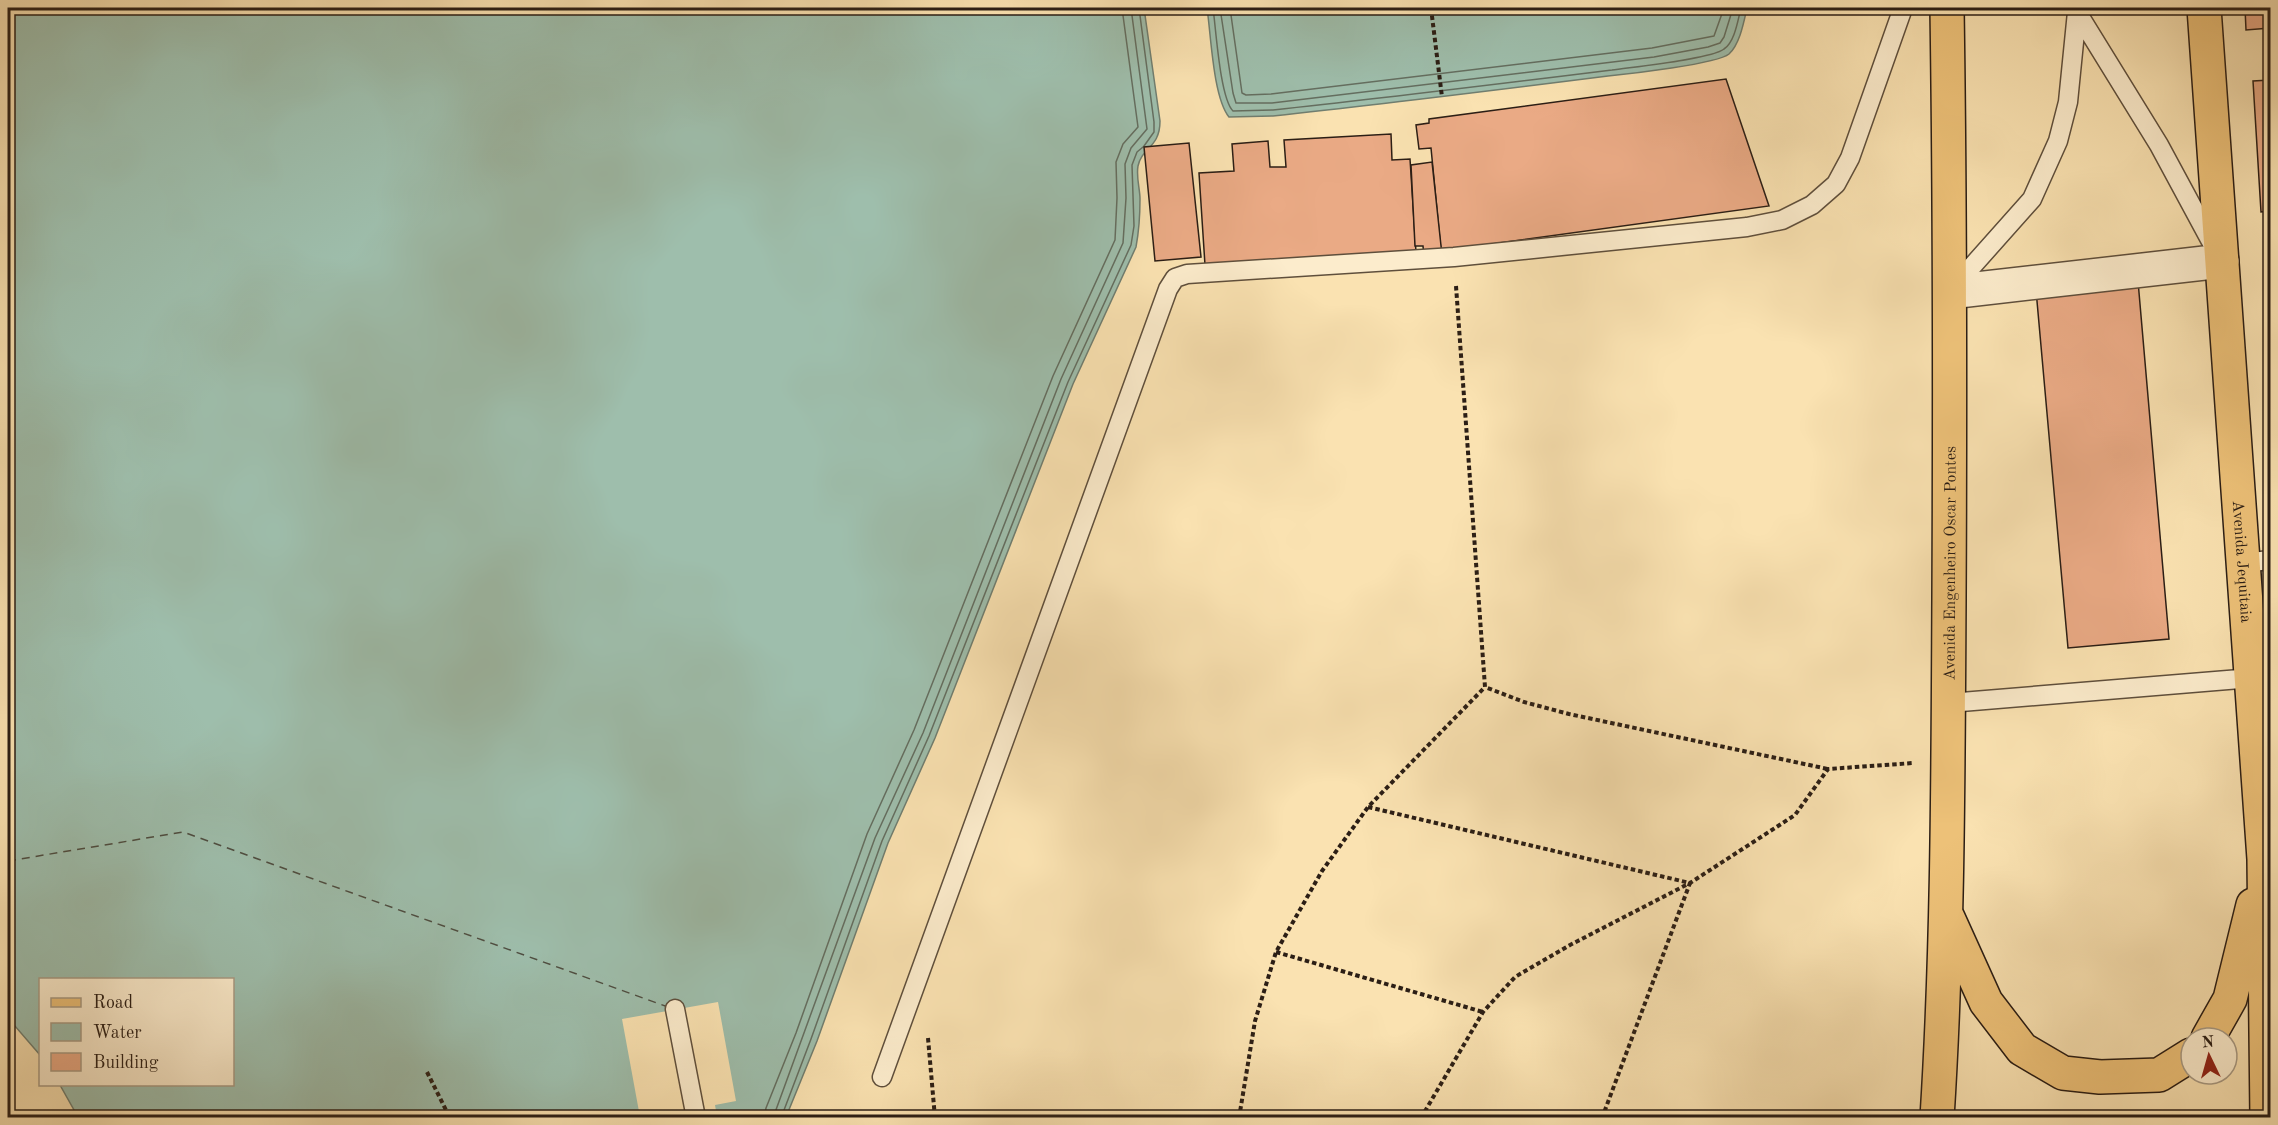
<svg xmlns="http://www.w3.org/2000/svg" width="2278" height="1125" font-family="'Old Standard TT',serif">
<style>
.water{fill:#9ebeac;stroke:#707e70;stroke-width:1.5}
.pier{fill:#fae2b1}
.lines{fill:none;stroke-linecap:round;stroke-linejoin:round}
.shore{stroke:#646e60;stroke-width:1.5}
.ferry{stroke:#4e4e42;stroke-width:1.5;stroke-dasharray:8 6;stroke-linecap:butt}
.building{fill:#eaaa85;stroke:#2b1e15;stroke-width:1.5}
.lane-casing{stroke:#5f4f3c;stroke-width:21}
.street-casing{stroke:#5f4f3c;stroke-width:36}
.primary-casing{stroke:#2b1e15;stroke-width:36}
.path{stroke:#2b1e15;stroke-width:4;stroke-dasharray:4.5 3;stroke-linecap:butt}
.lane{stroke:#fceccc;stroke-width:18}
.street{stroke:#fceccc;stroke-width:33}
.primary{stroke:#edc178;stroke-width:33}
.labels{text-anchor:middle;stroke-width:4.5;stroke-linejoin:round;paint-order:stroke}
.street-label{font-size:16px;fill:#2b1e15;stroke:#fceccc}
</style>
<rect width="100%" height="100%" fill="#fae2b1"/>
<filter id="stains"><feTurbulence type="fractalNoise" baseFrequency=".00333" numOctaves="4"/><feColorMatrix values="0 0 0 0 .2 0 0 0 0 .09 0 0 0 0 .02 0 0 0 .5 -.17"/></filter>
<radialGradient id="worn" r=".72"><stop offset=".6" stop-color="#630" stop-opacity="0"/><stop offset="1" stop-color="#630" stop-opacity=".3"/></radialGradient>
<!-- water -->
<g class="water">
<path d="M 8,8 L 1144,8 L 1160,121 C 1160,148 1142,147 1138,166 C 1136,177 1140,189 1140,199 C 1140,215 1139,231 1136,247 L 1073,384 L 935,738 L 888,843 L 817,1041 L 786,1117 L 78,1117 L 60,1085 L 232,1084 L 232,980 L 40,980 L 40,1055 L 15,1026 L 8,1023 Z"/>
<path d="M 1207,8 L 1747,8 C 1744,21 1740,44 1729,54 C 1717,64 1628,74 1608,76 C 1497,90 1385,104 1273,116 L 1229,117 C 1213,97 1211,35 1207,8 Z"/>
</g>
<!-- pier -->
<polygon class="pier" points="718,1002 736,1101 715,1105 717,1117 640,1117 622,1019"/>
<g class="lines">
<!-- shore -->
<g class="shore">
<polyline points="1139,8 1154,122 1154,132 1144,146"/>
<path d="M 1213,8 C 1216,29 1220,98 1233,111 L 1273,110 C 1386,98 1499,84 1612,70 C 1632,67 1712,59 1724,49 C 1735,42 1738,19 1741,8"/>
<polyline points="1220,8 1233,93 1236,103 1272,103 1654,57 1708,47 1720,43 1724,37 1733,8"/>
<polyline points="1230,8 1242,93 1246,95 1271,94 1652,48 1714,36 1724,8"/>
<polyline points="764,1118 766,1108 796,1033 867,834 914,730 1053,376 1115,240 1117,198 1116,162 1123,144 1138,127 1122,8"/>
<polyline points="773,1118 875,838 923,733 1061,379 1123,243 1126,198 1125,164 1131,148 1147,129 1131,8"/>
<polyline points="781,1118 811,1039 882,841 929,736 1068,382 1131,245 1134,226 1132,165 1137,152 1143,147"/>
</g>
<!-- ferry -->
<polyline class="ferry" points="8,861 183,832 668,1007"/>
</g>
<!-- building -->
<g class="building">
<polygon points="2245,8 2270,8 2270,28 2246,30"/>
<polygon points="1726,79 1769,206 1441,251 1431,148 1419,149 1416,125 1429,123 1429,119"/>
<polygon points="2270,80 2270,211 2261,212 2253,81"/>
<polygon points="1391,134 1392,160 1410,159 1416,252 1205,265 1199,173 1234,171 1232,144 1268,141 1270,167 1286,167 1284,140"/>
<polygon points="1189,143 1201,257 1155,261 1144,147"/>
<polygon points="1432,162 1442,255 1424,257 1423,246 1415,246 1411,165"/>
<polygon points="2138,281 2169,639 2068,648 2036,290"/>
</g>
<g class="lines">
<defs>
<g id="lane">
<polyline points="1951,290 2032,199 2058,141 2068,102 2077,12 2159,145 2214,247"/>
<polyline points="2243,563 2270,560"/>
<polyline points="1949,703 2252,678"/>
<polyline points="675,1009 696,1118"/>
<polyline points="882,1077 1168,289 1175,278 1187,274 1454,257 1747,227 1782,220 1812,205 1836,184 1850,158 1903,8"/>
</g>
<polyline id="street" points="1950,292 2222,261"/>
<g id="primary">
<path id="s1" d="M 2204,8 L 2264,859 L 2267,1118"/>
<polyline points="1948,918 1986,1002 2022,1049 2063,1073 2100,1077 2159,1075 2191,1055"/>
<polyline points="2208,1038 2230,999 2253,905"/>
<path id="s2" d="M 1937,1118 C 1948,945 1948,772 1949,599 C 1950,402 1950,205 1947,8"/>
</g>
</defs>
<!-- lane casing -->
<use href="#lane" class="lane-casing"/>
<!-- street casing -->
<use href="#street" class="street-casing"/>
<!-- primary casing -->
<use href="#primary" class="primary-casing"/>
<!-- path -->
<g class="path">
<polyline points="1431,8 1442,97"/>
<polyline points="1456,286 1485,687 1524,702 1569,714 1828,769"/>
<polyline points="1368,807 1690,883 1602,1118"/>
<polyline points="1276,952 1483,1012"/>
<polyline points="928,1038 935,1118"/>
<polyline points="427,1072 450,1118"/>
<polyline points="1239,1118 1255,1021 1276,952 1322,871 1368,807 1485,687"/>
<polyline points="1421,1118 1483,1012 1515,977 1570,945 1690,883 1795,815 1828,769 1913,763"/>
</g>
<!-- lane -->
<use href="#lane" class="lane"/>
<!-- street -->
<use href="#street" class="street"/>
<!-- primary -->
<use href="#primary" class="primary"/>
</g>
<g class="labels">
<!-- street labels -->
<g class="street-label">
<text dy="6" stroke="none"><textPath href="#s1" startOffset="555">Avenida Jequitaia</textPath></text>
<text dy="6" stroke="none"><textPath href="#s2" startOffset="555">Avenida Engenheiro Oscar Pontes</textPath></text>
</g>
</g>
<!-- margin -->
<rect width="2278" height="1125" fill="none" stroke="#fae2b1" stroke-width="30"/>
<rect x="9" y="9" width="2260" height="1107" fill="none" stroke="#2b1e15" stroke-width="3"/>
<rect x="15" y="15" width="2248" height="1095" fill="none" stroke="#2b1e15" stroke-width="1.5"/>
<!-- legend -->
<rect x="39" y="978" width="195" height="108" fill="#fceccc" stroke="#a89a83" stroke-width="1.5"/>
<rect x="51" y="998" width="30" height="9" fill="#edc178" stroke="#a89a83" stroke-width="1.5"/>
<text x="93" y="1008" font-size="18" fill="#2b1e15">Road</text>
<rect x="51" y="1023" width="30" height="18" fill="#9ebeac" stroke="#a89a83" stroke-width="1.5"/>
<text x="93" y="1038" font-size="18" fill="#2b1e15">Water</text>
<rect x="51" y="1053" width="30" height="18" fill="#eaaa85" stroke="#a89a83" stroke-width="1.5"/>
<text x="93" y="1068" font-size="18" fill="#2b1e15">Building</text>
<!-- north arrow -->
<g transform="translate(2209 1056) rotate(355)"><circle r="28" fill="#fceccc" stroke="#a89a83" stroke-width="1.5"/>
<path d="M0-4.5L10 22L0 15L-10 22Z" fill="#8f2418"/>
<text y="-9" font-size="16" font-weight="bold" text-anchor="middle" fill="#2b1e15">N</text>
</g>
<rect width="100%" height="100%" filter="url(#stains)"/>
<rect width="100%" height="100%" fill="url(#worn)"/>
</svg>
